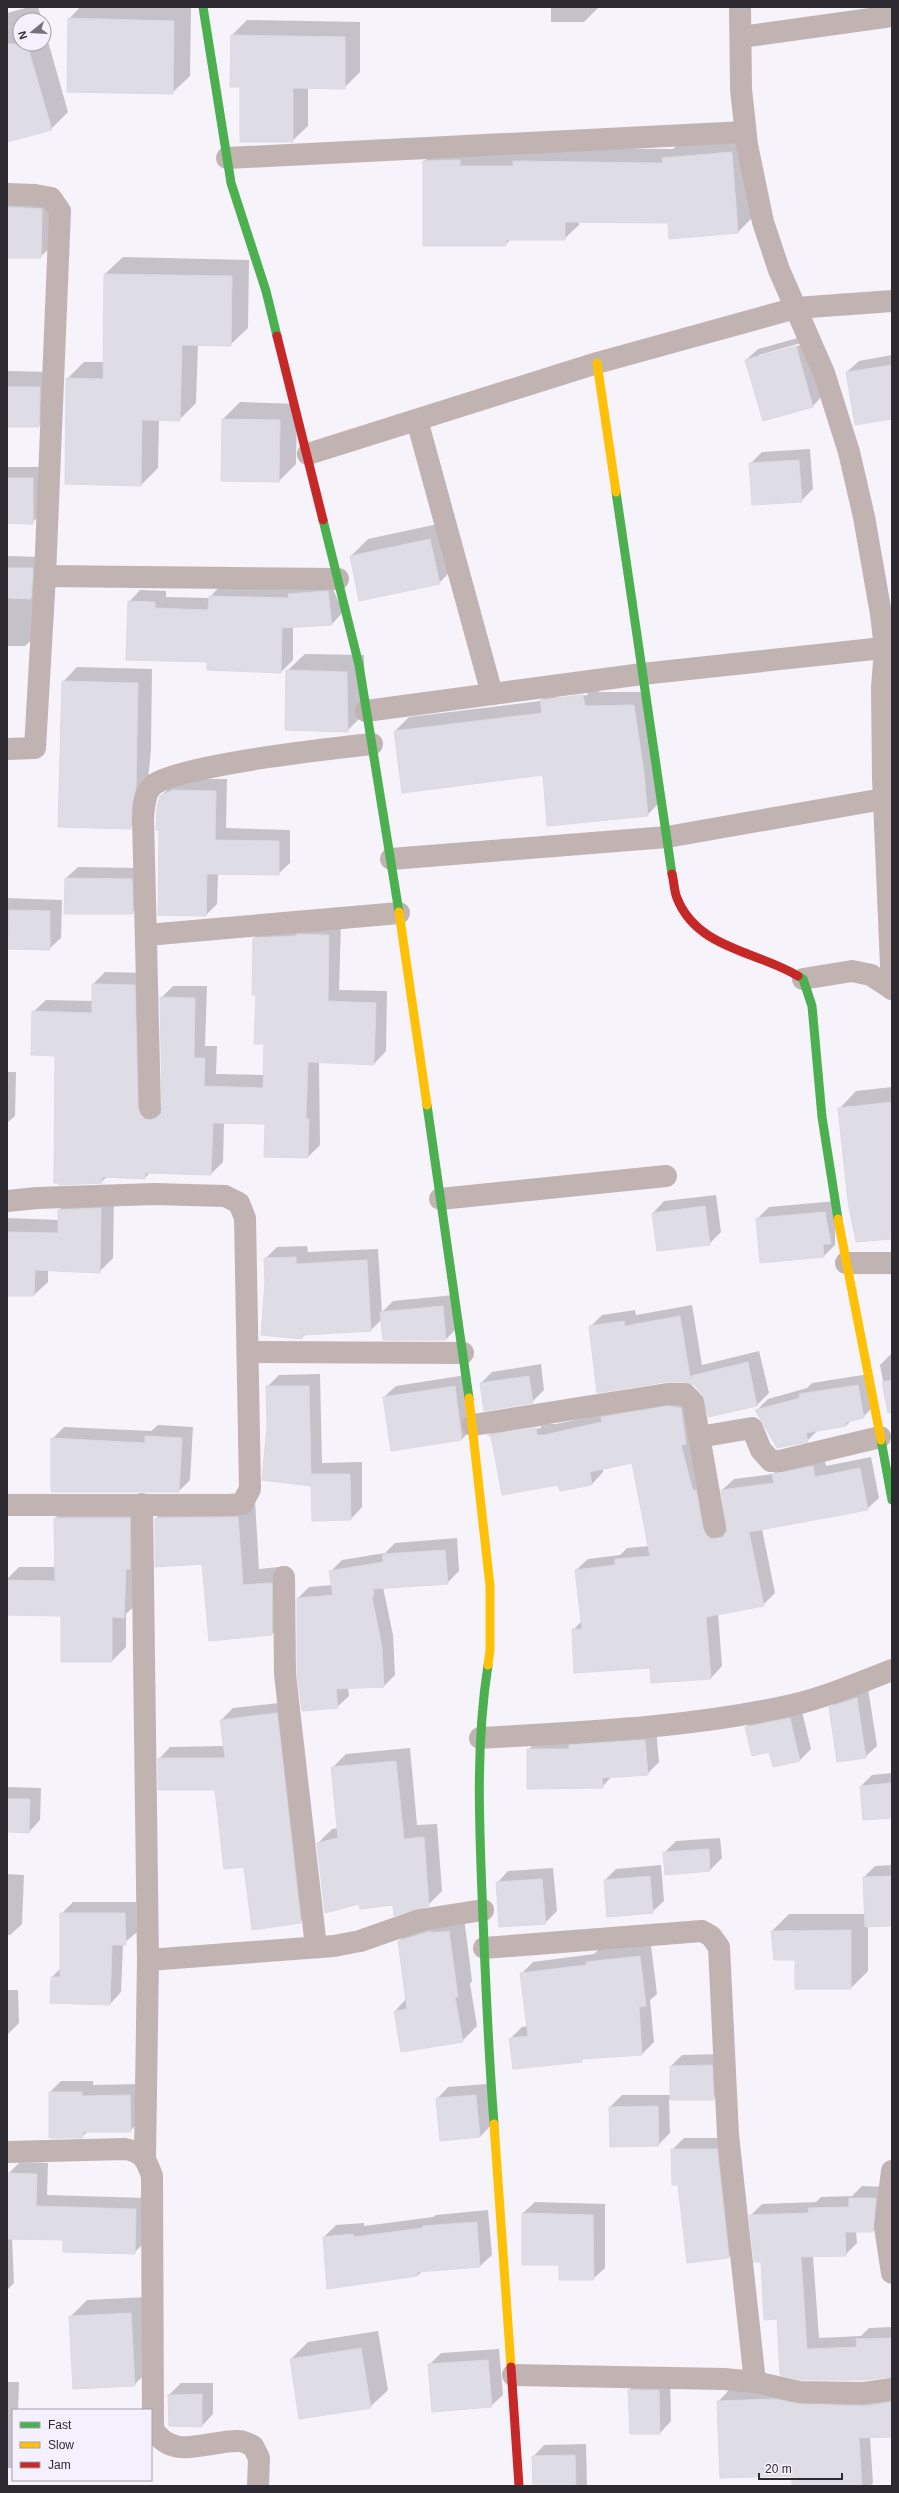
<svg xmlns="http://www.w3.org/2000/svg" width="899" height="2493" font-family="Helvetica,sans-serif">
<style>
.shadow{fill:#0003;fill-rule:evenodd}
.building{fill:#dedce5;stroke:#dcdae1}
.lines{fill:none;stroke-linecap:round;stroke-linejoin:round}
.street{stroke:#c1b3b2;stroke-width:22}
.fast{stroke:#4caf50;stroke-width:9}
.slow{stroke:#ffc107;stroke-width:9}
.jam{stroke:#c62828;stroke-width:9}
</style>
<rect width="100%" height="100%" fill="#f6f3fa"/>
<!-- shadow -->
<g class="shadow">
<polygon points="29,7 38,7 42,20 20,20 20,44 44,44 44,27 68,112 51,129 7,141 7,13"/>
<polygon points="80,7 191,7 190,76 172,93 69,19"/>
<polygon points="551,7 599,7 584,22 551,22"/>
<polygon points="247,20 360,22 360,72 344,88 308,87 308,126 292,141 241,86 232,35"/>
<polygon points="746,138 752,218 738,232 669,222 579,221 579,225 564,239 511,239 505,245 424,161 438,147 673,149 678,144"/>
<polygon points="7,191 53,198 52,246 40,257 7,257"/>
<polygon points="123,257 249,260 248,328 230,345 198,344 196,403 179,420 159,420 158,468 141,485 67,379 84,362 104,362 105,274"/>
<path d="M 808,335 L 824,394 L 813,406 L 763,420 L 746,360 L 758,349 ZM 801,343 L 801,345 L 759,357 L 759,355 Z"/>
<polygon points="892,355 892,418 847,372 859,361"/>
<polygon points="7,371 55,372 54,411 38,426 7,426"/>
<polygon points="240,402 297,404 296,464 279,481 223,419"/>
<polygon points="810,449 813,489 801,501 750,464 762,452"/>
<polygon points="7,467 45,467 44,511 32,523 7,522"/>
<polygon points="447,522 456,566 439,583 351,556 368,539"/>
<polygon points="7,556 44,557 37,635 25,646 7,646"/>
<polygon points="329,580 343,612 332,624 293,627 293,660 281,672 208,669 208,661 129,602 140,590 166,591 166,597 209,598 221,585"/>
<polygon points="305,654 364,655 365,713 348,730 287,671"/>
<polygon points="77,667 152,669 151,749 145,813 130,828 63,682"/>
<path d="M 596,681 L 599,692 L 648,692 L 661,801 L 647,815 L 544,774 L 395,731 L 409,717 L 540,701 L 555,687 ZM 587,693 L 588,695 L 556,699 L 556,697 Z"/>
<polygon points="185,779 227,779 226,828 290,830 290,863 278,874 218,873 217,904 206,915 161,796 173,784"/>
<polygon points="78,867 143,868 144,902 132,913 66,878"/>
<polygon points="7,898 62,900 61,938 49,949 7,934"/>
<polygon points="341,923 339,990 387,991 386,1051 374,1064 319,1062 320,1145 308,1157 266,1123 224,1122 223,1162 211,1174 150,1172 145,1178 107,1177 101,1182 56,1055 33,1012 46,1000 93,1001 93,984 105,972 146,973 156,1107 164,1109 161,998 173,986 207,986 205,1046 217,1046 216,1074 264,1075 265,1043 257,994 254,939 266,926"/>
<polygon points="7,1072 16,1072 15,1116 7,1123"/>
<polygon points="892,1087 892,1238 839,1109 856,1091"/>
<polygon points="114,1195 113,1258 99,1272 48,1270 48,1282 34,1295 7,1295 7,1218 59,1220 59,1210 73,1197"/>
<polygon points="716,1195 721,1232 709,1244 653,1213 664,1201"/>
<polygon points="836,1201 835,1245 824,1256 757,1219 769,1207"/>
<polygon points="307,1246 308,1252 378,1249 382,1312 393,1301 454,1295 457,1328 446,1339 382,1319 371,1330 306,1334 302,1338 266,1283 265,1259 277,1247"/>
<polygon points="692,1305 702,1365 759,1351 769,1393 757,1405 709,1416 703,1393 694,1384 590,1327 602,1315 635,1310 636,1315"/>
<polygon points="892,1353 892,1411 889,1412 880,1365"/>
<polygon points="541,1364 544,1390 532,1402 481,1383 492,1372"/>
<polygon points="320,1374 322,1463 362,1462 362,1507 351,1519 312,1485 268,1426 267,1387 279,1375"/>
<polygon points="869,1374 875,1405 863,1417 852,1419 846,1426 818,1430 807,1441 756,1411 768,1399 807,1388 812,1383"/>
<polygon points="466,1375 473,1428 462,1439 384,1397 396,1386"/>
<path d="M 691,1395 L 717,1524 L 727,1528 L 722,1490 L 734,1479 L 773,1474 L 784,1462 L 824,1455 L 826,1466 L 871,1457 L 879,1498 L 867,1509 L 762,1529 L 775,1593 L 763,1605 L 718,1613 L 722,1666 L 711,1678 L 651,1667 L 573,1630 L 582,1621 L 576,1570 L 588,1559 L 620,1555 L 627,1548 L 649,1546 L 633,1461 L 603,1468 L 603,1472 L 592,1484 L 559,1484 L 489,1435 L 499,1424 L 556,1424 ZM 541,1426 L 541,1428 L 504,1434 L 504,1432 Z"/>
<polygon points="158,1425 193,1427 190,1480 178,1492 52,1439 64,1427 151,1431"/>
<polygon points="255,1500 259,1569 288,1566 289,1617 272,1634 203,1563 156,1566 156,1518 173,1501"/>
<polygon points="69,1504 143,1504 138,1603 126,1614 126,1647 112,1661 62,1615 7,1614 7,1579 19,1567 56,1567 55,1518"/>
<polygon points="457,1538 459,1571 447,1583 383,1587 393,1635 395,1675 384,1686 348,1688 349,1696 337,1707 298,1598 309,1587 332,1585 330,1572 342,1560 385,1553 395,1543"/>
<polygon points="868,1688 877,1746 865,1757 830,1708 842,1696"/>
<polygon points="288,1702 312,1911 300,1922 245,1866 216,1789 159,1759 170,1747 224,1746 221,1720 233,1708"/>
<polygon points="801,1707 811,1749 800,1760 746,1727 758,1715"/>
<polygon points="656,1728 659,1762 647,1774 612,1776 602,1787 528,1750 540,1738"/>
<polygon points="410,1748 417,1825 437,1824 442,1891 428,1905 394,1904 318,1843 332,1829 338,1828 332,1768 346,1754"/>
<polygon points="892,1773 892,1817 861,1786 872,1775"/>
<polygon points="7,1787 41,1788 40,1820 29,1832 7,1831"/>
<polygon points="720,1838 722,1858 710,1870 666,1874 664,1853 676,1841"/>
<polygon points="661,1865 664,1901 652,1912 605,1880 616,1869"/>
<polygon points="892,1865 892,1925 868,1926 868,1971 851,1988 796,1988 796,1959 772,1931 789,1914 865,1914 864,1877 875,1866"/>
<polygon points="553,1868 557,1911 545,1923 497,1883 508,1871"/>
<polygon points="7,1874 24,1875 22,1924 10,1935 7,1935"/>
<polygon points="73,1902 136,1902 137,1932 123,1944 121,1992 110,2004 52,1977 61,1968 61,1914"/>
<polygon points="464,1917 472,1981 470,1984 477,2026 462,2041 395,2011 406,1999 399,1941 413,1927"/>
<polygon points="651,1945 657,1994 650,2000 654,2042 642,2054 584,2058 581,2061 510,2039 522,2027 528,2026 522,1973 533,1962 594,1954 598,1950"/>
<polygon points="7,1990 18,1990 19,2023 7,2035"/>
<polygon points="723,2054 725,2087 713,2099 669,2099 670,2133 658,2145 610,2107 622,2095 671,2095 671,2066 682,2055"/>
<polygon points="61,2081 93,2081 93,2085 141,2084 142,2119 130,2131 88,2131 82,2137 50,2092"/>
<polygon points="487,2084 491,2125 480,2137 437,2099 448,2087"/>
<polygon points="684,2138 728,2138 740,2246 728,2258 679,2184 672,2150"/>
<polygon points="20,2162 48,2163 47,2195 147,2198 146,2241 134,2253 64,2239 12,2238 14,2283 7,2290 8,2174"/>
<polygon points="862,2186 887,2187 884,2219 873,2231 856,2231 857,2243 845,2255 813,2256 819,2338 861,2336 869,2328 892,2327 892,2377 802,2379 778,2318 750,2216 762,2204 816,2202 821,2197 852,2196"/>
<polygon points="535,2202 605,2204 605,2268 593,2279 560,2264 523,2213"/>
<polygon points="488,2210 492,2255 480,2266 422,2271 417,2276 324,2237 336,2225 364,2223 364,2226 433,2217 436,2215"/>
<polygon points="148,2297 151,2368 134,2385 70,2317 87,2300"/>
<polygon points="378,2331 388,2390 370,2407 291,2359 308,2342"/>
<polygon points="499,2349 503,2395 491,2406 429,2365 441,2353"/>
<polygon points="641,2379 670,2379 671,2421 660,2433 629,2390"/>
<polygon points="7,2382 19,2382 18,2410 13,2410 13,2468 7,2468"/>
<polygon points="181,2383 213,2383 213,2414 202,2426 170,2425 169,2395"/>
<polygon points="729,2390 892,2392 892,2436 870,2437 873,2483 870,2486 793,2486 793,2475 718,2402"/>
<polygon points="586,2444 587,2486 534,2486 533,2457 544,2445"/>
</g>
<!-- building -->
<g class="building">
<polygon points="68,18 174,21 173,94 67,92"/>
<polygon points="231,35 345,37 345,89 293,88 293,142 240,142 240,87 230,87"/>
<polygon points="7,44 27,44 52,130 7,142"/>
<polygon points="732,152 738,233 669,239 668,223 565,222 565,240 506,240 506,246 423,246 423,161 460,160 460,166 513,166 513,161 663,163 662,158"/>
<polygon points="7,207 42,209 41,258 7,258"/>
<polygon points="104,274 232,276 231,346 182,345 180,421 142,420 141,486 65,484 66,378 103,379"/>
<polygon points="796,346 813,407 763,421 745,360"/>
<polygon points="892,365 892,419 855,425 846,372"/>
<polygon points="7,387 40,387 39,427 7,427"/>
<polygon points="222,419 280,420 279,482 221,481"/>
<polygon points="799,460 802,502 752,505 749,463"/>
<polygon points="7,478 33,478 33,524 7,523"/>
<polygon points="430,539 440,584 359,601 350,556"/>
<polygon points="7,568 33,568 31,599 7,598"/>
<polygon points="328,591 332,625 282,628 281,673 207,670 207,662 126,660 128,601 155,602 155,608 208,610 209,596 289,598 288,594"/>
<polygon points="286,670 347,672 348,732 285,730"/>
<polygon points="62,681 138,683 136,787 132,804 131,829 58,827"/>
<polygon points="583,695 585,706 634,705 644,773 648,816 547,826 543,775 402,793 394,731 542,713 540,700"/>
<polygon points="173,790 216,791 215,840 279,841 279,875 207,874 206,916 158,915 159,830 156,830 157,807 160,796"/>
<polygon points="65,878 132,879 133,914 64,914"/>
<polygon points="9,910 50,911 50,950 8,949"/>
<polygon points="297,934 329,935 328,1001 376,1003 374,1065 308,1062 306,1119 309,1119 308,1158 264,1157 265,1124 213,1123 211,1175 145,1173 145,1179 102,1177 102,1183 59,1185 59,1183 54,1183 55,1056 31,1055 32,1011 92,1013 92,984 135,985 138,1108 144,1119 151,1120 161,1114 162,1108 160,997 195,998 194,1058 205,1058 204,1086 263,1088 264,1044 254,1044 256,995 252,995 253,938 296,936"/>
<polygon points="892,1102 892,1239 856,1242 848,1201 838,1108"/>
<polygon points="705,1206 710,1245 657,1251 652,1213"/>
<polygon points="101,1208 100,1273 35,1270 34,1296 7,1296 7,1232 58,1233 58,1210"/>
<polygon points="825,1212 831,1244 823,1244 824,1257 760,1263 756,1218"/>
<polygon points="296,1257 296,1264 367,1260 371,1331 303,1335 302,1339 261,1335 265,1283 264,1258"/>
<polygon points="443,1306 446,1340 383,1340 380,1312"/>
<polygon points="680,1316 690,1376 748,1362 757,1406 708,1417 702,1394 694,1385 685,1382 665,1382 597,1393 589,1326 624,1321 625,1326"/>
<polygon points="529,1376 533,1403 484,1411 480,1383"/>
<polygon points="892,1380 892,1412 888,1413 882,1382"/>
<polygon points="858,1385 864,1418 846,1422 846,1426 806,1433 808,1442 777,1448 755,1410 800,1398 799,1394"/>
<polygon points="266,1386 309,1386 311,1474 350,1474 351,1520 312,1521 311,1486 262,1480 267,1426"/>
<polygon points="455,1386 462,1440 391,1451 383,1397"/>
<polygon points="668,1406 681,1408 686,1444 681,1445 693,1491 696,1490 703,1529 710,1539 723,1537 727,1531 721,1490 774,1483 772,1474 813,1466 815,1477 860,1468 868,1510 749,1532 764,1606 706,1617 711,1679 651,1683 650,1668 574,1673 572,1629 582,1629 575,1570 615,1565 615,1559 650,1556 632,1463 590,1472 592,1485 560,1491 558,1485 502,1495 491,1436 487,1435 536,1428 537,1435 544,1435 602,1422 601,1417"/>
<polygon points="145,1436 182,1438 179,1492 51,1492 51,1438 145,1443"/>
<polygon points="238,1517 243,1585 272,1583 272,1635 209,1641 202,1564 155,1567 155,1518"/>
<polygon points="54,1518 130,1518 130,1569 126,1569 124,1618 112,1617 112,1662 61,1662 61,1616 7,1615 7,1580 55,1581"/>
<polygon points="445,1550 448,1584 373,1589 374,1596 372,1597 382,1647 384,1687 336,1689 338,1708 302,1711 297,1673 297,1598 333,1595 329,1571 383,1562 383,1554"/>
<polygon points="857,1698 866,1758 837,1762 829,1707"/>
<polygon points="277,1713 301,1923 252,1930 244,1867 224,1869 215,1790 158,1790 158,1758 225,1758 220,1720"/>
<polygon points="790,1718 800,1761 773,1767 769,1752 752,1756 745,1727"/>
<polygon points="645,1740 648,1775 602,1778 603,1788 527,1789 527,1749 569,1749 569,1745"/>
<polygon points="396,1761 404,1839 424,1837 429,1906 394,1916 393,1905 360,1909 359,1904 325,1913 317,1843 338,1838 331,1767"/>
<polygon points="892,1783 892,1818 863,1820 860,1786"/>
<polygon points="7,1799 30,1799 29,1833 7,1832"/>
<polygon points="709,1849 710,1871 665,1875 663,1852"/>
<polygon points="650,1876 653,1913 607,1917 604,1880"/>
<polygon points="892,1876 892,1926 865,1927 863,1877"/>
<polygon points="542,1879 546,1924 499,1927 496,1882"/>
<polygon points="60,1913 125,1913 126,1945 112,1945 110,2005 50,2003 51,1977 60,1977"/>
<polygon points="851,1930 851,1989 795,1989 795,1960 774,1960 771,1931"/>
<polygon points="431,1931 431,1933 449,1931 458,1997 455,1997 463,2042 401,2052 394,2011 407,2009 398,1941"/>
<polygon points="640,1956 646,2006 639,2007 642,2055 581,2059 582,2062 513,2069 509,2038 528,2036 520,1973 586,1965 586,1962"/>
<polygon points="712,2065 714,2100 670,2100 670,2066"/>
<polygon points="49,2092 82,2092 82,2096 130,2095 131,2132 83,2132 83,2138 49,2138"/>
<polygon points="476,2095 480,2137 440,2141 436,2098"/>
<polygon points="658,2106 659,2146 610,2147 609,2107"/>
<polygon points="671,2149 717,2149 729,2258 687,2263 678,2185 672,2185"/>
<polygon points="7,2173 37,2174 36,2206 136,2209 135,2254 63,2252 63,2240 7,2239"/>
<polygon points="849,2198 876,2198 873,2232 845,2232 846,2256 801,2257 807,2349 857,2347 856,2339 892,2338 892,2377 863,2380 801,2380 780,2375 777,2319 764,2320 761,2262 754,2262 749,2215 809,2213 808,2208 849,2207"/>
<polygon points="522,2213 593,2215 594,2280 559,2280 559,2265 522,2265"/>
<polygon points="477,2222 480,2267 417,2272 417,2276 327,2289 323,2237 353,2234 353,2237 423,2228 423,2226"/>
<polygon points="131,2313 135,2386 73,2389 69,2316"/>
<polygon points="361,2348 371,2408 299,2419 290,2359"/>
<polygon points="488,2360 492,2407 432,2412 428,2364"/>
<polygon points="628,2390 659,2390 660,2434 630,2434"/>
<polygon points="202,2394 202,2427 169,2426 168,2395"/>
<polygon points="774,2399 800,2404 864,2406 892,2402 892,2437 859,2438 862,2486 792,2486 792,2476 720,2478 717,2401"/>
<polygon points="575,2455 576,2486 533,2486 532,2456"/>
</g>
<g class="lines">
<!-- street -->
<g class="street">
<polyline points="740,7 741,89 747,145 763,222 779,270 824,373 849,452 864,517 881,614 885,648 882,688 883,778 892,989"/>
<polyline points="741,37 892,16"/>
<polyline points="227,158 745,132"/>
<polyline points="7,194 35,195 51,198 60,211 45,576 35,748 7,749"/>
<polyline points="417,420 492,694"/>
<polyline points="308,454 597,363 796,308 892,301"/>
<polyline points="45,576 338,579"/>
<polyline points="366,711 642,674 892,647"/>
<polyline points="391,859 667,837 883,799"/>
<polyline points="147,935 399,913"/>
<polyline points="803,979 852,971 871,975 892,989"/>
<path d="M 150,1108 L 143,818 C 144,808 144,794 152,786 C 173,766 335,748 372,744"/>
<polyline points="440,1199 666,1176"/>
<polyline points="7,1201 37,1198 154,1194 225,1196 239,1203 245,1218 250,1489 242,1504 228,1505 7,1505"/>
<polyline points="846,1263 892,1263"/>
<polyline points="248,1352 463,1353"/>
<polyline points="473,1425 667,1394 685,1394 693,1402 715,1527"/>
<polyline points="699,1437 752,1428 761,1450 771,1461 780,1461 880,1437"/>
<polyline points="142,1504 148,1960 145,2157"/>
<polyline points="284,1577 285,1674 316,1947"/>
<path d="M 480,1738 C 585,1732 689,1728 792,1705 C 826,1697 859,1683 892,1670"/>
<polyline points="484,1948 702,1931 711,1936 719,1947 728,2135 755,2382"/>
<polyline points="148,1960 334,1946 360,1941 420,1920 483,1910"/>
<path d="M 7,2152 L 125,2149 C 143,2152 146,2159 152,2176 L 153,2429 C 173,2462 208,2440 239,2441 C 243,2441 249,2444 253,2446 L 259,2458 L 258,2486"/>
<polyline points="892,2171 885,2227 892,2273"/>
<polyline points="513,2375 724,2379 755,2382 800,2392 864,2393 892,2389"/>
</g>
<!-- fast -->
<g class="fast">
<polyline points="203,7 231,183 266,291 277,336"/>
<polyline points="616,492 672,874"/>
<polyline points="323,520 359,665 399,912"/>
<polyline points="798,976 803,979 812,1006 822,1117 838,1219"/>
<polyline points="427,1105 469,1398"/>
<polyline points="881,1440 892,1500"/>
<path d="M 488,1665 C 476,1742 479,1817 482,1894 C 485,1971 488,2047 494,2124"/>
</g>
<!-- slow -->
<g class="slow">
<polyline points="597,363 616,492"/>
<polyline points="399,912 427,1105"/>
<polyline points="838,1219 881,1440"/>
<polyline points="469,1398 490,1586 490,1650 488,1665"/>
<polyline points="494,2124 511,2367"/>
</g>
<!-- jam -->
<g class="jam">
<polyline points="277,336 323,520"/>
<path d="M 672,874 C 674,881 674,891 677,898 C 697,949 757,951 798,976"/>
<polyline points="511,2367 519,2486"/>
</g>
</g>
<!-- border -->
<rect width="899" height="2493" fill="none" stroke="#2d2a32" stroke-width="16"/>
<!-- legend -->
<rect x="12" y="2409" width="140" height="72" fill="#f5f0fd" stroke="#a5a1ac"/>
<rect x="20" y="2422" width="20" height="6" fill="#4caf50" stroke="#a5a1ac"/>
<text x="48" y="2429" font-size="12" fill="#2d2a32">Fast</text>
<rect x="20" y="2442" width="20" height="6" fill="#ffc107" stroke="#a5a1ac"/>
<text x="48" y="2449" font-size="12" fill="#2d2a32">Slow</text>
<rect x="20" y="2462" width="20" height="6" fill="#c62828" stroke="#a5a1ac"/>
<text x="48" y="2469" font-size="12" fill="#2d2a32">Jam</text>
<!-- north arrow -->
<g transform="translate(32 32) rotate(252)"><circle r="19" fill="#f5f0fd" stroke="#a5a1ac"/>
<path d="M0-3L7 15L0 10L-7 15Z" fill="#737078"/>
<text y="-6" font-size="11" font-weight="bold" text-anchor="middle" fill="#2d2a32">N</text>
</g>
<!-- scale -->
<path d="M759 2473v6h83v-6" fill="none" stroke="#2d2a32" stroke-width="2"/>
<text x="765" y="2473" font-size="12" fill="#2d2a32" stroke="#f5f0fd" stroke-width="3" paint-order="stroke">20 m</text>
</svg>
